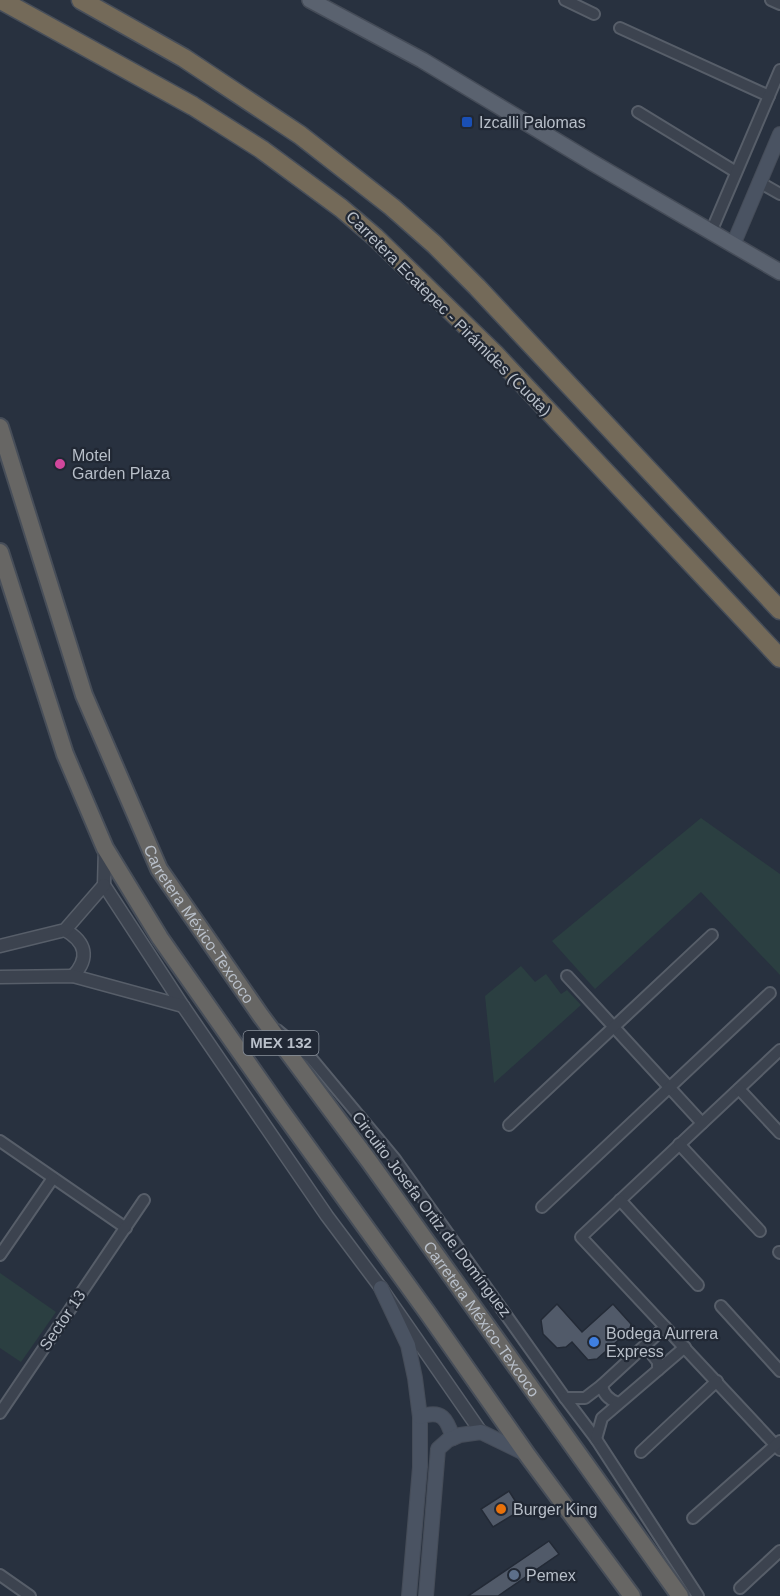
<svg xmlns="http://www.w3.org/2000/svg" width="780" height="1596" font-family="Helvetica,sans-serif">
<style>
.green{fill:#2b3f41}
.building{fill:#515a69;stroke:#232a36;stroke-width:1.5}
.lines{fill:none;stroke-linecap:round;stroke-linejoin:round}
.minor-casing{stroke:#575e69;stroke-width:14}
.tertiary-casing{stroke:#575e69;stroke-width:15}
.secondary-casing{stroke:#454c58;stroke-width:16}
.primary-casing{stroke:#454c58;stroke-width:18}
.trunk-casing{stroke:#474e59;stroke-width:20}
.motorway-casing{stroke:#474e59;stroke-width:21}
.minor{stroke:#3c434f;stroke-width:10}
.tertiary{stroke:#3c434f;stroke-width:12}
.secondary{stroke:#4a5362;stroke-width:14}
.primary{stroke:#5a626f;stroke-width:15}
.trunk{stroke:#676664;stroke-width:16}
.motorway{stroke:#746a59;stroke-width:18}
.transit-dot{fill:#1a4fb4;stroke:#212834;stroke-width:2}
.hotel-dot{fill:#d1479c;stroke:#212834;stroke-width:2}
.shop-dot{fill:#3f7fe0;stroke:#212834;stroke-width:2}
.food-dot{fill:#e8710a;stroke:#212834;stroke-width:2}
.service-dot{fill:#5c6f8a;stroke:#212834;stroke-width:2}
.labels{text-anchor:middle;stroke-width:4.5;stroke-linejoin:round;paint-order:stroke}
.shield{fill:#212834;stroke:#8b929c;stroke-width:1.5}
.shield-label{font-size:15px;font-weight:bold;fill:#b8bfc9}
.poi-label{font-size:16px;fill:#b8bfc9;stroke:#212834;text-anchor:start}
.street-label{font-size:16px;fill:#b8bfc9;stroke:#212834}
</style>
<rect width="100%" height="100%" fill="#28313f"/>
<!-- green -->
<g class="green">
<polygon points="701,818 780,874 780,975 701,892 595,989 552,941"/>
<polygon points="521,966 535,982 546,974 561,994 567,990 581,1005 494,1083 485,996"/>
<polygon points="0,1273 56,1312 21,1362 0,1348"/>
</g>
<!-- building -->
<g class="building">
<polygon points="557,1304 582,1332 613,1304 631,1324 630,1330 597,1359 588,1360 572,1342 566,1347 557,1348 543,1334 541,1320"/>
<polygon points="509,1491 521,1510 493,1527 481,1509"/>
<polygon points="549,1541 559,1554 498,1596 468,1596"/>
</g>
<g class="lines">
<defs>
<g id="minor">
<polyline points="565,0 594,14"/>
<polyline points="771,0 780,4"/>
<polyline points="620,28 769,96"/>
<polyline points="638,112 736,172"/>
<polyline points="759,182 780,194"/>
<polyline points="711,232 780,70"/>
<polyline points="567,976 702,1123"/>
<polyline points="277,1030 311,1058 395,1159 565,1398 596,1439 698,1596"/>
<polyline points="780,1050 581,1237 780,1450"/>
<polyline points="739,1089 780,1133"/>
<polyline points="509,1125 712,935"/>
<polyline points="0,1141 126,1228"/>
<polyline points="679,1144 760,1231"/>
<polyline points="620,1200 698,1285"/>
<polyline points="542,1207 770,993"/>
<polyline points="779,1252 780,1253"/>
<polyline points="0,1255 53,1178"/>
<polyline points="721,1306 780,1371"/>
<polyline points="640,1350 650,1352 658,1362 658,1370"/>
<path d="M 602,1385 C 603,1395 610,1400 618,1403"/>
<polyline points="565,1398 585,1398 602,1385 665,1327"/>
<polyline points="0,1413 144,1200"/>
<polyline points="596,1439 602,1418 685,1347"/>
<polyline points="641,1452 717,1381"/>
<polyline points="693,1518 780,1441"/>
<polyline points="0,1575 30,1596"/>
<polyline points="740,1588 780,1551"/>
</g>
<g id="tertiary">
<polyline points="105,848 104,885 183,1006 327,1216 381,1288 481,1432"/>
<path d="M 65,930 C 86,942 90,958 73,976"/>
<polyline points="0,946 65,930 104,885"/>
<polyline points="0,977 73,976 183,1006"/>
</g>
<g id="secondary">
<polyline points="733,245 780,134"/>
<polyline points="381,1288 408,1345 415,1378 420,1417 420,1467 409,1596"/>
<path d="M 420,1417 C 442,1409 447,1419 453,1438"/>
<polyline points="426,1596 438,1449 448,1440 460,1435 481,1432 528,1455"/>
</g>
<polyline id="primary" points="310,0 422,60 593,163 780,272"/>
<g id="trunk">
<path id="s1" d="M 0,427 L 84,695 L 159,869 L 261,1016 L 369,1161 L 680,1596"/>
<polyline points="0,552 65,754 105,848 160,938 280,1109 427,1312 528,1456 632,1596"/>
</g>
<g id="motorway">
<polyline points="1,0 193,106 261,149 341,208 375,237 495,354 780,658"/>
<polyline points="81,0 184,58 300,135 392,207 434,244 477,287 780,610"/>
</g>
</defs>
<!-- minor casing -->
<use href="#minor" class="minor-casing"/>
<!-- tertiary casing -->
<use href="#tertiary" class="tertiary-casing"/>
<!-- secondary casing -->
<use href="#secondary" class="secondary-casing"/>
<!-- primary casing -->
<use href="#primary" class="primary-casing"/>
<!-- trunk casing -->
<use href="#trunk" class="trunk-casing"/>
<!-- motorway casing -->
<use href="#motorway" class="motorway-casing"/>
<!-- minor -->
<use href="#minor" class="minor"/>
<!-- tertiary -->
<use href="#tertiary" class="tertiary"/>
<!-- secondary -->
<use href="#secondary" class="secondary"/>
<!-- primary -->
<use href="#primary" class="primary"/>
<!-- trunk -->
<use href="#trunk" class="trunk"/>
<!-- motorway -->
<use href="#motorway" class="motorway"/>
</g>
<!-- markers -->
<rect class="transit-dot" x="461" y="116" width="12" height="12" rx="3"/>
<circle class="hotel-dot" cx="60" cy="464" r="6"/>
<circle class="shop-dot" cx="594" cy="1342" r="6"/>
<circle class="food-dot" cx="501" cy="1509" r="6"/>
<circle class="service-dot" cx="514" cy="1575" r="6"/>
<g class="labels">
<!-- shield labels -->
<rect class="shield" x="243.5" y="1031" width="75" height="24" rx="4.5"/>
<g class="shield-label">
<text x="281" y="1048">MEX 132</text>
</g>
<!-- poi labels -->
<g class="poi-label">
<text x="479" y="128">Izcalli Palomas</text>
<text x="72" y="461">Motel<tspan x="72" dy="18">Garden Plaza</tspan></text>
<text x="606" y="1339">Bodega Aurrera<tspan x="606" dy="18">Express</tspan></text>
<text x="513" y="1515">Burger King</text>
<text x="526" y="1581">Pemex</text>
</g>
<!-- street labels -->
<g class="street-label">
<text transform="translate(449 313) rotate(45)" y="6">Carretera Ecatepec - Pirámides (Cuota)</text>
<text dy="6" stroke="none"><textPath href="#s1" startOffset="538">Carretera México-Texcoco</textPath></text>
<text transform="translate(432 1214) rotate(53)" y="6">Circuito Josefa Ortiz de Domínguez</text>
<text dy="6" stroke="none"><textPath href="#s1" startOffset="1024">Carretera México-Texcoco</textPath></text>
<text transform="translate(62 1320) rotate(-56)" y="6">Sector 13</text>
</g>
</g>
</svg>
